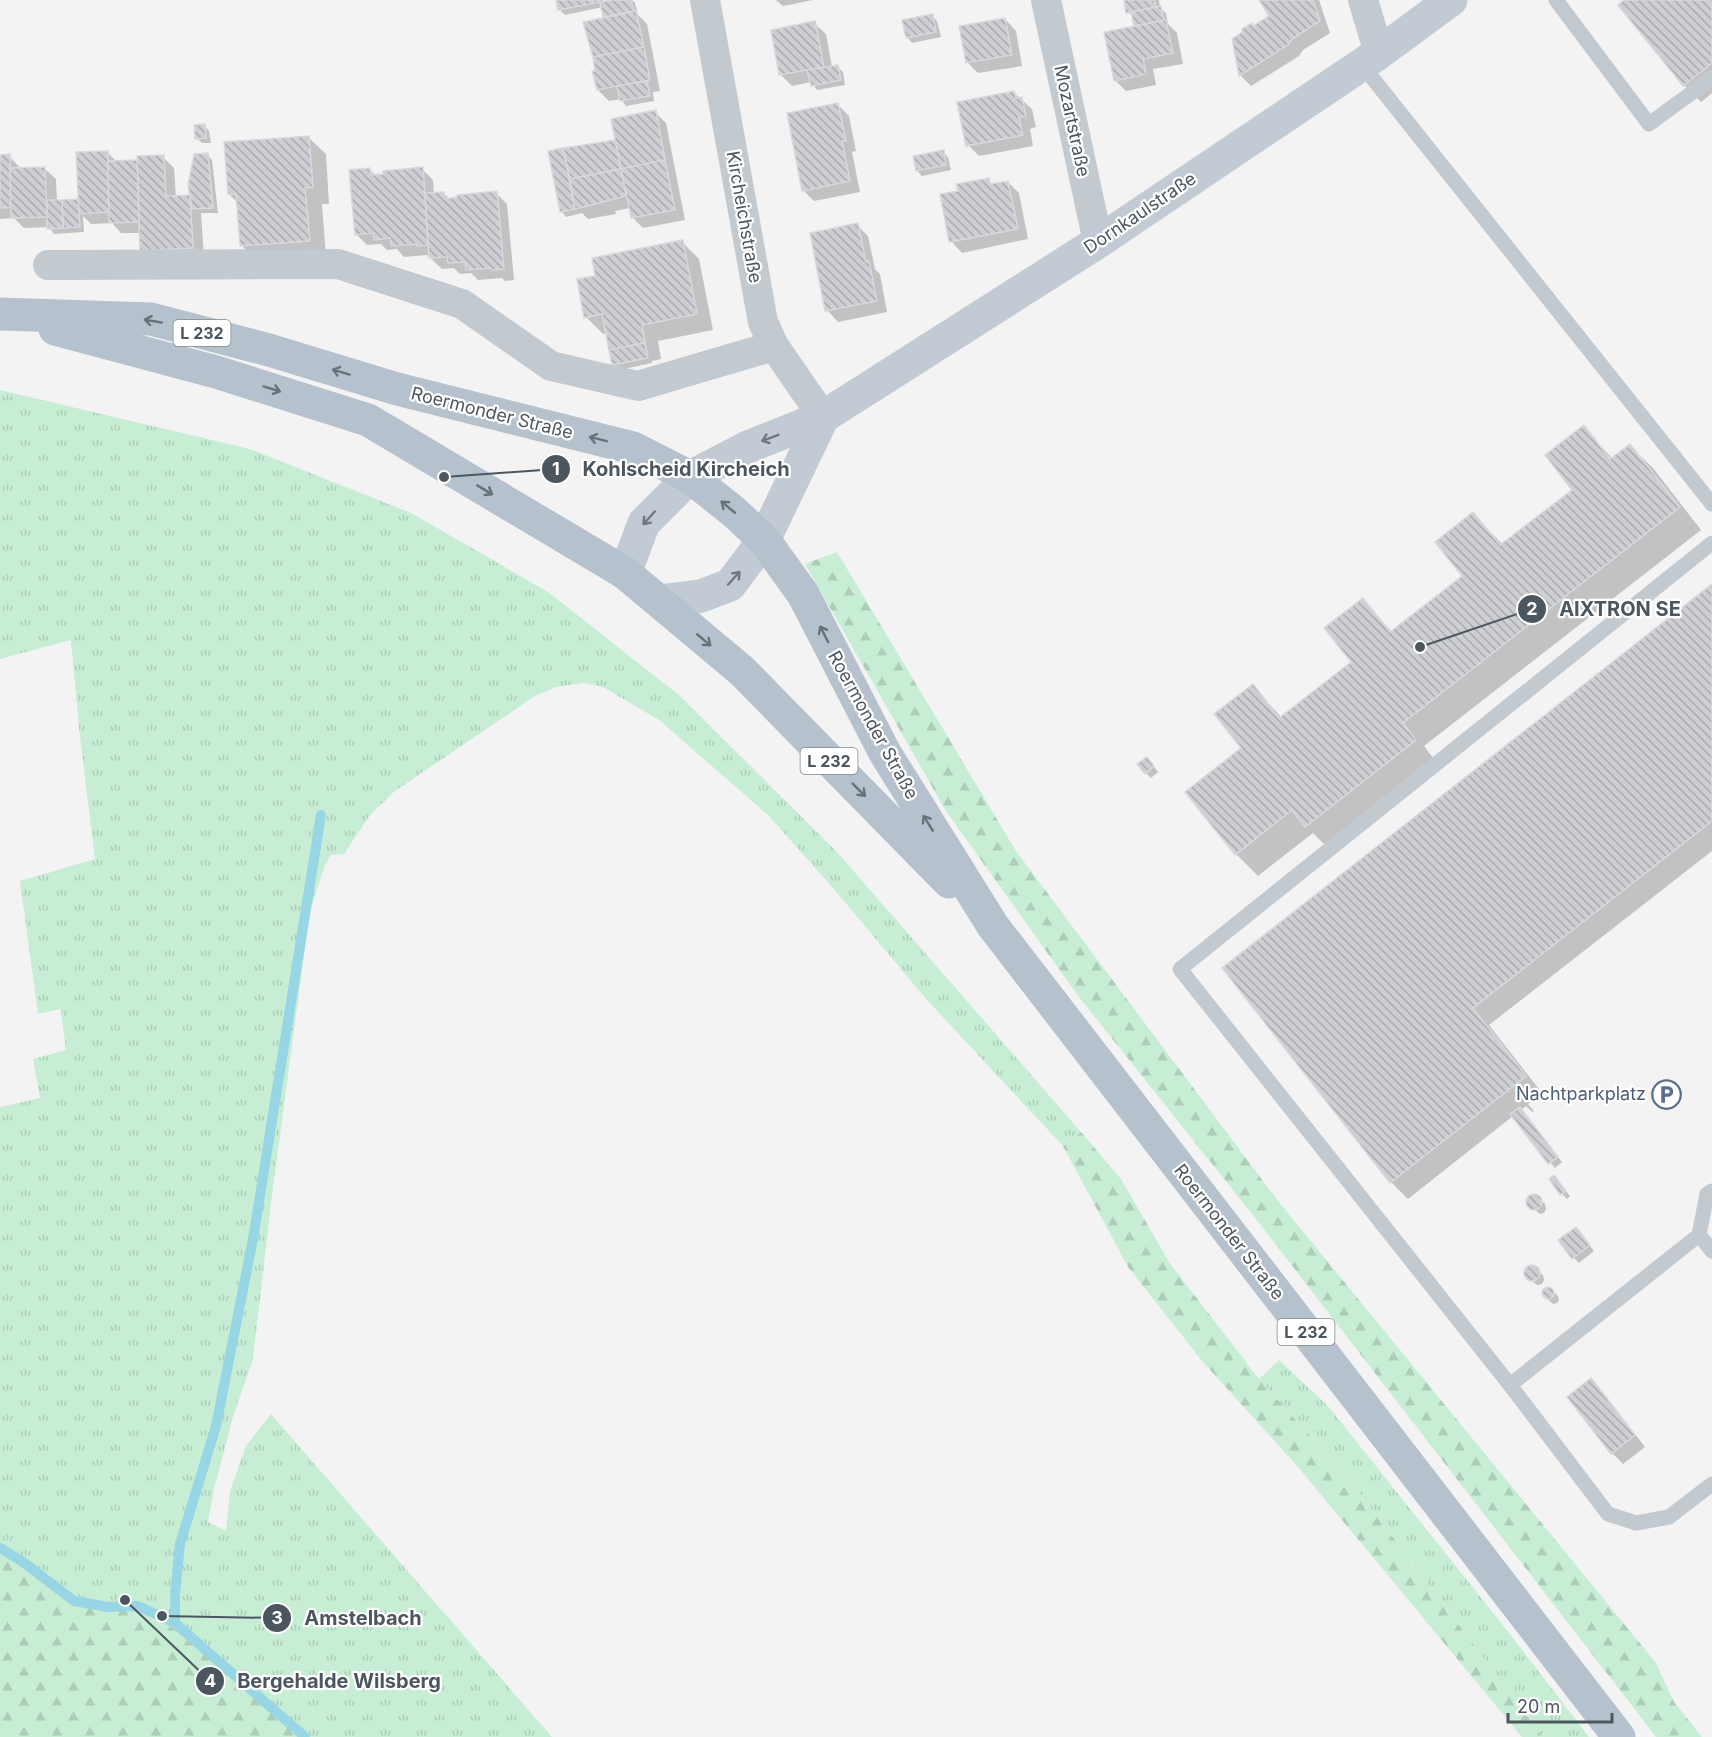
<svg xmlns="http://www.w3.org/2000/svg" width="1712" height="1737" font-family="Inter,sans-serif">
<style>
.grass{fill:url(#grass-tufts)}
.forest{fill:url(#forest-firs)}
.shadow{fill:#0003}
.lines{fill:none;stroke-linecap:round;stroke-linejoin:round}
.stream{stroke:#98d6e5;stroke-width:10}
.building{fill:url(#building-back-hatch);stroke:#d7d9dd;stroke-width:1.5}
.lane{stroke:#c2cad0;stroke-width:15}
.street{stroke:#c2cad0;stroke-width:30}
.secondary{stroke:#c2cbd4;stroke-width:33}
.primary{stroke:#b5c2ce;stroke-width:33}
.oneway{stroke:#66717b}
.oneway2{stroke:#6f7982}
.labels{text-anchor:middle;stroke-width:4.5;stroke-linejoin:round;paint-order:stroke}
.shield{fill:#fff;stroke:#82898f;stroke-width:1.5}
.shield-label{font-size:16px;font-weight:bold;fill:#4c565f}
.street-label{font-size:18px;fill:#4c565f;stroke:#fff}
.service-label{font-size:18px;fill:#4e5e75;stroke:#fff;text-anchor:end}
.leader{fill:none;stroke:#4c565f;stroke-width:2}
.callout-dot{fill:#4c565f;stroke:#fff;stroke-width:2}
.mark-label{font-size:18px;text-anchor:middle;font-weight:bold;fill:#fff}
.callout-label{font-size:20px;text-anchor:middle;font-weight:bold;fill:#4c565f;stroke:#fff;stroke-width:4.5;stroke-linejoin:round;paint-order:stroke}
</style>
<defs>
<pattern id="grass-tufts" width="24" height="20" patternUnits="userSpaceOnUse" patternTransform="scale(1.5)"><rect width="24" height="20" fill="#c7edd5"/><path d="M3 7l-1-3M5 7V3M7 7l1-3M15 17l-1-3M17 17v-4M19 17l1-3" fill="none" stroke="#adcdb9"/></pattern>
<pattern id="forest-firs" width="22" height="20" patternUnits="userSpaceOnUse" patternTransform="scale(1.5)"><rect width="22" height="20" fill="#c7edd5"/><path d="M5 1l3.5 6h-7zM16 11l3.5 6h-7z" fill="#adcdb9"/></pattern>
<pattern id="building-back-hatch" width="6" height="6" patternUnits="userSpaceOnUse" patternTransform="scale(1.5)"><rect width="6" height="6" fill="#cdcfd4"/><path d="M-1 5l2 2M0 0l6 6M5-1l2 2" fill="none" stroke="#a9abaf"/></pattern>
</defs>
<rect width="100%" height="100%" fill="#f4f3f3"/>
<!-- grass -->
<g class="grass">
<polygon points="0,390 250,449 411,513 548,592 679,695 837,852 1081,1132 1063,1146 926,999 834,889 768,815 659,720 603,687 584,683 556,687 535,696 395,791 370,815 344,854 331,855 325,865 310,911 271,1203 253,1359 233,1417 214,1489 208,1522 226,1531 230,1491 246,1446 271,1414 552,1737 0,1737 0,1107 40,1098 33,1059 66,1050 61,1009 38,1014 20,881 95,859 79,728 71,640 0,659"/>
<polygon points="1279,1360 1328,1406 1506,1629 1589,1737 1543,1737 1349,1479 1259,1379"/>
</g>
<!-- forest -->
<g class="forest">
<polygon points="837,552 1016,851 1278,1201 1656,1663 1674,1702 1702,1737 1656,1737 1256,1219 1079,997 946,811 805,564"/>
<polygon points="1081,1132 1121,1179 1169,1262 1259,1379 1349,1479 1543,1737 1522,1737 1298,1467 1203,1362 1128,1267 1063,1146"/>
<polygon points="0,1552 20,1564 49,1588 73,1604 108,1610 138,1609 161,1620 188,1638 300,1737 0,1737"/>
</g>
<!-- shadow -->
<g class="shadow">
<polygon points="558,0 603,0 604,3 632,0 635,3 638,15 647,24 660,91 653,92 654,101 626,106 621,99 609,101 598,90 597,72 606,18 603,7 565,15 560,10"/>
<polygon points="776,0 813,0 783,6"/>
<polygon points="1125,0 1159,0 1160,8 1166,13 1168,24 1177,33 1183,64 1153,69 1156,85 1126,91 1115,80 1137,27 1133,17 1128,12"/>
<polygon points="1260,0 1319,0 1330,33 1303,50 1299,56 1251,86 1240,75 1254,27 1271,17"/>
<polygon points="1627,0 1712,0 1712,93 1701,102 1684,85"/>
<polygon points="932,16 937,21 941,37 912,43 907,37"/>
<polygon points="1005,19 1016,31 1022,66 978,73 967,62"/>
<polygon points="814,23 826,34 832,67 837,66 843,72 845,85 817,90 811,82 792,86 781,75 772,31"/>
<polygon points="1014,93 1032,109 1036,127 1030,129 1033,146 979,156 968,145"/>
<polygon points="838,105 849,116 856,151 852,152 860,192 814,201 803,190"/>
<polygon points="655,112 666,123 685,220 643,228 632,217 630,208 615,211 616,214 588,219 582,213 566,217 561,211 550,152 617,141"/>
<polygon points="204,125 209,131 211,143 202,143 197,138"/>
<polygon points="309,138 326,154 329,204 322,204 326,257 258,262 241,245 238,203 229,194"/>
<polygon points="107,152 117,162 163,157 174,168 176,197 191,196 207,155 212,160 218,213 201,213 204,258 153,262 141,233 121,233 112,223 91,224 83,216 84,232 54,234 49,227 24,228 14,218 0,219 0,156 9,156 21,169 44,168 56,179 57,201 77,201 80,203"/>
<polygon points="943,152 948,157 951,170 922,176 917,171"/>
<polygon points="369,169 376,176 422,169 433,180 434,194 444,193 450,200 496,193 507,204 514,280 505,281 502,278 478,280 471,273 460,274 454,268 442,269 427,255 404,257 397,249 387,250 381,244 367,245 356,234"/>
<polygon points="988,180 994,185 1008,182 1019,193 1028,239 962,253 951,241 960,192"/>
<polygon points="857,225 868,236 875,269 880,274 887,312 838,322 827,310"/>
<polygon points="682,242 699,259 713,330 658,341 661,359 652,361 652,363 619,370 614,365 607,333 603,334 586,317 597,277"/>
<polygon points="1583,427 1613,459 1630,446 1653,468 1701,530 1424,746 1437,763 1328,848 1313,833 1258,876 1236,854 1243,749 1253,686 1282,718 1353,662 1363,600 1392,632 1464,576 1473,514 1503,545 1574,490"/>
<polygon points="1712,586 1712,851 1489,1025 1542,1093 1528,1104 1534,1111 1532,1112 1526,1106 1521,1110 1562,1162 1555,1168 1513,1116 1408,1199 1391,1182 1224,968"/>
<polygon points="1152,764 1158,772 1151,778 1146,773"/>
<polygon points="1559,1182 1570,1196 1567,1199 1562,1194"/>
<polygon points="1535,1196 1545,1204 1546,1209 1544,1213 1540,1214 1530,1206 1529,1201 1531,1197"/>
<polygon points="1581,1234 1594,1251 1579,1263 1574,1258"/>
<polygon points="1533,1267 1543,1275 1544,1280 1542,1284 1537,1285 1527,1277 1526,1272 1529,1268"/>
<polygon points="1549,1288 1558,1296 1559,1300 1557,1303 1553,1304 1545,1297 1544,1291"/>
<polygon points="1591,1380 1602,1391 1645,1447 1623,1464 1612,1453"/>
</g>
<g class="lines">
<!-- stream -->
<g class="stream">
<polyline points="0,1548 23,1562 74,1601 108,1607 138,1606 175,1623 305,1737"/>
<polyline points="175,1623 175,1594 180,1544 216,1426 253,1239 321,815"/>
</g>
</g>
<!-- building -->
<g class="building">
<polygon points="556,0 600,0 600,2 558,10"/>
<polygon points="612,0 631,0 634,11 603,17 600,2"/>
<polygon points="1124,0 1154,0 1156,7 1126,13"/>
<polygon points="1259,0 1313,0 1320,21 1292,39 1288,45 1239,76 1232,39 1242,32 1242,29 1252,23 1253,26 1269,16"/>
<polygon points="1624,0 1712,0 1712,63 1683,86 1618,5"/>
<polygon points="1161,6 1164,21 1134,26 1131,12"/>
<polygon points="636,11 644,47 593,57 583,22"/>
<polygon points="933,14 936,32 906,38 902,20"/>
<polygon points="1005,18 1012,55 966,63 959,26"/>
<polygon points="1166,20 1173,53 1143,59 1146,74 1114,81 1104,32"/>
<polygon points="815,21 824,67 779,75 771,30"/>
<polygon points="644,47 650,80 597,90 592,71 595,71 593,57"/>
<polygon points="838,65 841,80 811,86 807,70"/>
<polygon points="647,81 650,96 620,101 617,86"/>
<polygon points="1014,91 1016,98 1022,97 1026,116 1019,118 1023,135 966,146 957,102"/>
<polygon points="838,103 846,141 842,141 850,181 802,191 787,113"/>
<polygon points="656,110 665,160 621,169 611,119"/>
<polygon points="205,124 206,138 195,139 194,125"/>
<polygon points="309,136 313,187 305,188 310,241 240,246 236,194 228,194 224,142"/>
<polygon points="615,140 621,169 570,179 563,148"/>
<polygon points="563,148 575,209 560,212 548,151"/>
<polygon points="944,150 946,165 916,171 913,156"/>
<polygon points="108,151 109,212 79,214 76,152"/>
<polygon points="208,153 213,208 192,209 188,185 194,154"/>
<polygon points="10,154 11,207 0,208 0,155"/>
<polygon points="164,155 166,196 190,195 193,248 140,251 137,156"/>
<polygon points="137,160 139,222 109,223 108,161"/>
<polygon points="665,160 675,210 631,218 621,169"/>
<polygon points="45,167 47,217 11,218 10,168"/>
<polygon points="423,167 428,245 417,246 417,244 392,246 390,238 374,240 373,233 355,235 349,170 370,168 371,175 383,174 383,171"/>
<polygon points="621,169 626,196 575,209 570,179"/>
<polygon points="989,178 990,184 1008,181 1018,229 949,242 940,194 958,191 956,184"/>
<polygon points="497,191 504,269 492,270 491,268 466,270 465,262 448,263 447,257 429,258 425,193 444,192 445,199 457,197 457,195"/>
<polygon points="78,199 80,227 63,228 62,200"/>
<polygon points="47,200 62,200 63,228 47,229"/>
<polygon points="858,223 866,262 869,261 877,301 825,311 810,233"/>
<polygon points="683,240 697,314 642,325 645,343 609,350 602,314 584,318 577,279 595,276 592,258"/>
<polygon points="645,343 648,358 612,365 609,350"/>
<polygon points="1584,425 1610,459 1630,444 1680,507 1403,723 1416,740 1305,827 1292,810 1235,855 1185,792 1241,748 1214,714 1253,684 1279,718 1351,662 1324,628 1363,598 1390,632 1462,576 1435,542 1473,512 1500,545 1572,490 1545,455"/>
<polygon points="1712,584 1712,821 1473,1008 1526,1076 1390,1183 1222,968"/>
<polygon points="1147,757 1154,766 1145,774 1137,764"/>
<polygon points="1520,1107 1558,1157 1548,1164 1510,1114"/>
<polygon points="1554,1175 1566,1191 1560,1195 1549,1179"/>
<circle cx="1534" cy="1202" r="8"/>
<polygon points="1576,1227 1590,1245 1572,1259 1558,1240"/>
<circle cx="1532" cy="1273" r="8"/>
<circle cx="1548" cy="1293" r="6"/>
<polygon points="1591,1378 1635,1435 1611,1454 1567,1397"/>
</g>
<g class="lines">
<!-- lane -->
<g class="lane">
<polyline points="1556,0 1649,124 1712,78"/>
<polyline points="1362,65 1712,504"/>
<polyline points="1712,543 1180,969 1510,1385 1699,1235 1707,1194 1712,1191"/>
<polyline points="1699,1235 1712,1251"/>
<polyline points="1510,1385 1608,1514 1636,1523 1669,1517 1712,1484"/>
</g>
<!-- street -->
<g class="street">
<polyline points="705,0 763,322 774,346 823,417"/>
<polyline points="1046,0 1098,242"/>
<polyline points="1363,0 1379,53"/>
<polyline points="48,265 338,264 462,304 551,366 638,386 774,346"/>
</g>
<!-- secondary -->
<g class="secondary">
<polyline points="625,573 644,523 690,477 750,446 823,417 1098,242 1379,53 1451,0"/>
<polyline points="660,601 701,596 730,585 764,540 823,417"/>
</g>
<!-- primary -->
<g class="primary">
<polyline points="0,314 151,319 269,350 397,389 633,448 690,477 734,512 764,540 803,594 885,753 993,926 1619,1737"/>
<polyline points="55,329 216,372 368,420 625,573 742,671 949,882"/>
</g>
</g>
<!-- one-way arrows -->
<defs><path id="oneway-shaft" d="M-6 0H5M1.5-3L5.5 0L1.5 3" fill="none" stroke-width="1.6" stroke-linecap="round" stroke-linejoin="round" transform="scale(1.5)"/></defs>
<g class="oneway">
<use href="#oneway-shaft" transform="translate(153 321) rotate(-170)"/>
<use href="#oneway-shaft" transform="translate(341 372) rotate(-163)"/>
<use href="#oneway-shaft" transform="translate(272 389) rotate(17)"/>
<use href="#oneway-shaft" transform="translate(598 439) rotate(-166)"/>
<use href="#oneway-shaft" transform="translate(485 490) rotate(31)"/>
<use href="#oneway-shaft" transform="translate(728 507) rotate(-140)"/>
<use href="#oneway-shaft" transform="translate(824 634) rotate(-117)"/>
<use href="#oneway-shaft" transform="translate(704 640) rotate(40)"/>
<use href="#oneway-shaft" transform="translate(859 790) rotate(45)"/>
<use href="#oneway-shaft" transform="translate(928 823) rotate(-122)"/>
</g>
<g class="oneway2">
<use href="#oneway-shaft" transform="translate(770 438) rotate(159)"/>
<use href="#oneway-shaft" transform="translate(649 518) rotate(132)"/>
<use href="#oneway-shaft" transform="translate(734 578) rotate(-48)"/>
</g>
<!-- icons -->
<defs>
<symbol id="parking-ring" viewBox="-11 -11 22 22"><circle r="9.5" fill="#fff" stroke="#5c6f8a" stroke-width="1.5"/><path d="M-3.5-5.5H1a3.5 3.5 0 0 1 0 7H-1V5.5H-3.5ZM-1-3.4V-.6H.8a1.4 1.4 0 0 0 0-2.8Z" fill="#5c6f8a"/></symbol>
</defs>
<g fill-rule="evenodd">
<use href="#parking-ring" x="1650" y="1078" width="33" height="33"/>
</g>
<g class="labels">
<!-- shield labels -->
<g class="shield">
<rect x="173.5" y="320" width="57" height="26" rx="4.5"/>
<rect x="800.5" y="748" width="57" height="26" rx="4.5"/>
<rect x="1277.5" y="1319" width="57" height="26" rx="4.5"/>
</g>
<g class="shield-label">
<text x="202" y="339">L 232</text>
<text x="829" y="767">L 232</text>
<text x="1306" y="1338">L 232</text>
</g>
<!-- street labels -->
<g class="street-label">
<text transform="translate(1072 121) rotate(78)" y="6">Mozartstraße</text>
<text transform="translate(1140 213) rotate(-34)" y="6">Dornkaulstraße</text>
<text transform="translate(744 217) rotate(80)" y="6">Kircheichstraße</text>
<text transform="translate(492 413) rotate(14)" y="6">Roermonder Straße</text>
<text transform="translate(873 725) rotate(61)" y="6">Roermonder Straße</text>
<text transform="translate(1229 1232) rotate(52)" y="6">Roermonder Straße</text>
</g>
<!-- service labels -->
<g class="service-label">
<text x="1646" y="1100">Nachtparkplatz</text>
</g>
</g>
<!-- callouts -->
<path class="leader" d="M444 477L556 469M1420 647L1532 609M162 1616L277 1618M125 1600L210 1681"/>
<g class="callout-dot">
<circle cx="444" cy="477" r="6"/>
<circle cx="1420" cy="647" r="6"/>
<circle cx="162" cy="1616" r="6"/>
<circle cx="125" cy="1600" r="6"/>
<circle cx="556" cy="469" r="15"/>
<circle cx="1532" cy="609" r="15"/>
<circle cx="277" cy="1618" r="15"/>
<circle cx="210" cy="1681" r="15"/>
</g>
<g class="mark-label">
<text x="556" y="475">1</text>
<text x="1532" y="615">2</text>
<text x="277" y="1624">3</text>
<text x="210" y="1687">4</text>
</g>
<g class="callout-label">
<text x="686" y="476">Kohlscheid Kircheich</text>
<text x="1620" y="616">AIXTRON SE</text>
<text x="363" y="1625">Amstelbach</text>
<text x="339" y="1688">Bergehalde Wilsberg</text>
</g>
<!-- scale -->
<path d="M1508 1713v9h104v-9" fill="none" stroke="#4c565f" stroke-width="3"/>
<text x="1517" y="1713" font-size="18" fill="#4c565f" stroke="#ffffff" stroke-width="4.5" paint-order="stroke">20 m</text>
</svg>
